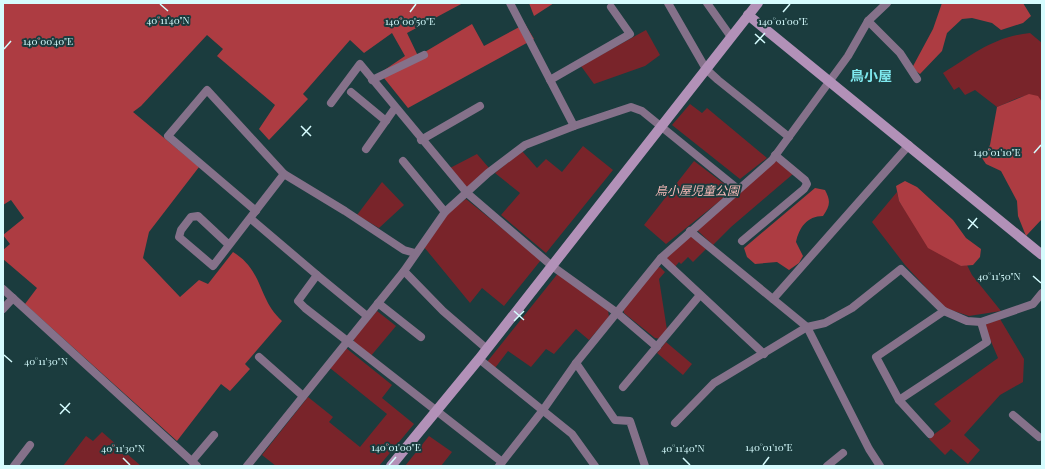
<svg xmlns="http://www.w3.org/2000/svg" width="1045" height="469" font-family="'Playfair Display','Noto Sans JP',serif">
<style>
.green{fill:#79242a}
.forest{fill:#ad3c42}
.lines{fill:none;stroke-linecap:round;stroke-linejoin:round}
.street{stroke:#85718a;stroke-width:8}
.secondary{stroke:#b291b8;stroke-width:10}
.ticks{fill:none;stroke:#d6fcfe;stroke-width:1.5}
.labels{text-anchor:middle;stroke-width:4;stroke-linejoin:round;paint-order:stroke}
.park-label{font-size:12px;font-style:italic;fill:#f6b9b7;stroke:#1b3c3e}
.quarter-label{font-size:14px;font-weight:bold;fill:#7fe9ef;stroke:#1b3c3e}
.ticks-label{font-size:10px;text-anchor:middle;fill:#d6fcfe;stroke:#1b3c3e;stroke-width:4;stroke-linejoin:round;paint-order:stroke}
</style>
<rect width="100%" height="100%" fill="#1b3c3e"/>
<!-- green -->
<g class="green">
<polygon points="646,30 660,55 645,66 594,84 581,66"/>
<path d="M 1030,33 L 1042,43 L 1042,102 C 1031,87 1011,102 997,107 L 975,90 L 965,95 L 959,87 L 954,90 L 943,73 C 974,54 993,37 1030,33 Z"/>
<polygon points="690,104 702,113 707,108 767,158 740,179 672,125"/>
<polygon points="583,146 613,170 546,253 501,215 520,193 495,173 522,151 537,168 546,159 562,172"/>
<polygon points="477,154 489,168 467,188 450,168"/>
<polygon points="775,160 793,174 731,227 713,245 697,230"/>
<polygon points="694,161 727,186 726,196 666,244 644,225"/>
<polygon points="382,182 404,205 379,228 357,215"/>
<polygon points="897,192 899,201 907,213 961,266 967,265 972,275 1001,311 969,316 945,308 905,265 872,222"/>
<polygon points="466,199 541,260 504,306 482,288 470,303 424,247 447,213"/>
<polygon points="691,236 706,249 693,262 688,257 681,264 679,262 674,268 665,258"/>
<polygon points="660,267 665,272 659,279 667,330 661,339 655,338 624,313 623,307 656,268"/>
<polygon points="559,272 608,310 609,317 589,340 576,329 554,354 546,349 531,367 508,351 495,368 487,362"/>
<polygon points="377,311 396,326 370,357 354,345 354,338"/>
<path d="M 1000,319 L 1024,359 L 1023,382 L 1000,395 L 964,435 L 980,450 L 968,464 L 951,449 L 945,455 L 929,439 C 936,431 944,429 951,421 L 934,404 L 998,358 L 984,325 Z"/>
<polygon points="666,342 692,364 683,375 657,353"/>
<polygon points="346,348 392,385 382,398 414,424 379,466 276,466 262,455 308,397 333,417 329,422 360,447 387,414 330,368"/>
<polygon points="102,432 141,466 63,466 86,436 93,441"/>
<polygon points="429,436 452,452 441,466 405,466"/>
</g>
<!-- forest -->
<g class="forest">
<path d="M 3,3 L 463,3 L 407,33 L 418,56 L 472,24 L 484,46 L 525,24 L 534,39 L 408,108 L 380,73 L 405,56 L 392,33 L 364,53 L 350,40 L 303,94 L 308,99 L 269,140 L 259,129 L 275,105 L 217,56 L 223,49 L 207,35 L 141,106 L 133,112 L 199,167 L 149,232 L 143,258 L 180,297 L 199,280 L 208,284 L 233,252 C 264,271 257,298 282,321 L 245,364 L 250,369 L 230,391 L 221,384 L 177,441 L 25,304 L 37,288 L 3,259 L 3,250 L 10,244 L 3,235 L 24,218 L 11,200 L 3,205 Z"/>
<polygon points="529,3 554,3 534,16"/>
<polygon points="942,3 1023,3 1031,16 1023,23 1001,30 992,23 972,18 962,19 947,33 942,51 920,74 912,68 933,29"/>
<polygon points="1029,94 1038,96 1042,102 1042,219 1026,236 1018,216 1017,201 1001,171 986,164 982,158 990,145 997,107"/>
<polygon points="905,181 917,187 953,220 966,238 981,249 980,257 973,265 961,266 928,248 899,201 896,186"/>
<path d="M 815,188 L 825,190 C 831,201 830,206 823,216 C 807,216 799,228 796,242 L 803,256 L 799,263 L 789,270 L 777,262 L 755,264 L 747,257 L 744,248 Z"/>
</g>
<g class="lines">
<!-- street -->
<g class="street">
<polyline points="510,3 574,126"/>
<polyline points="668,3 706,69 718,80 789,137"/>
<polyline points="707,3 731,37"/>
<polyline points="887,3 868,21 900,53 917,79"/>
<polyline points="372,80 424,55"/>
<polyline points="550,80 630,34 611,7"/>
<polyline points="351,92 386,121"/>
<polyline points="331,103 360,64 467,193 552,266 616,312 657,347"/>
<polyline points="421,140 480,106"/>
<polyline points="366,149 395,108"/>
<polyline points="403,161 445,212"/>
<polyline points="256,211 168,136 207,90 284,174 345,211 404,250 415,253"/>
<polyline points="251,219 317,275 298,301 305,308 502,462"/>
<polyline points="690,231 807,327 869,449 880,466"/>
<polyline points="742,241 804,189 807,184 805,180 775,155"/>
<polyline points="229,245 198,216 191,217 181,230 179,237 213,266 284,174"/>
<polyline points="661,258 764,354"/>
<polyline points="404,271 443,311 487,349"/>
<polyline points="317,275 367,316"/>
<polyline points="3,289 197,466"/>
<polyline points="773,299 909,145"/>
<polyline points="378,303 421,337"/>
<polyline points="3,309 13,298"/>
<polyline points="259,357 303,396"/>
<polyline points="479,359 572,434 595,466"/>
<polyline points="576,363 615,420 630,421 645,466"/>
<polyline points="623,387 700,295"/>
<polyline points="899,400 987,342 981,322"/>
<polyline points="1013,415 1039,437"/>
<polyline points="675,423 714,383 807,327 825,323 852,308 901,269 944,311 967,321 981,322 1033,304 1042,293"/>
<polyline points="930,434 899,400 876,357 944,311"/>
<polyline points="192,461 214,435"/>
<polyline points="14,466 30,445"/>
<polyline points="247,466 404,271 445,212 488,173 525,145 574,126 631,107 642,111 738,189"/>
<polyline points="499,466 543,410 576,363 661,258 772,160 848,56 868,21"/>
<polyline points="827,466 843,453"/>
</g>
<!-- secondary -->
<g class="secondary">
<polyline points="748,15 1042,255"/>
<polyline points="391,466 479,359 758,3"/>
</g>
</g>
<!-- ticks -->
<path class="ticks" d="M 160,4 L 168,11M 410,12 L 416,4M 783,12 L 790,4M 755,34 L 765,43M 755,44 L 765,33M 4,49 L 11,41M 301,126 L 311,136M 302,136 L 311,126M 1034,153 L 1041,145M 968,219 L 978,228M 968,229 L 977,218M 1033,276 L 1041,283M 514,311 L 524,320M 514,321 L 524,311M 4,355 L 12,362M 60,404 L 70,413M 60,414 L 70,403M 123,458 L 130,465M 683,458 L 690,465M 389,465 L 396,457M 763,465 L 769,457"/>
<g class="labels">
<!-- park labels -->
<g class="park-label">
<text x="697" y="195">鳥小屋児童公園</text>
</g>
<!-- quarter labels -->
<g class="quarter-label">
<text x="871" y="81">鳥小屋</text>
</g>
</g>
<g class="ticks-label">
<text x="168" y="24">40°11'40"N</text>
<text x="410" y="25">140°00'50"E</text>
<text x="783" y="25">140°01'00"E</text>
<text x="48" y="45">140°00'40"E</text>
<text x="997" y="156">140°01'10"E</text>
<text x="999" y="280">40°11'50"N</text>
<text x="46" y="365">40°11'30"N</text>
<text x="396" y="451">140°01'00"E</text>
<text x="769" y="451">140°01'10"E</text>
<text x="123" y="452">40°11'30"N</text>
<text x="683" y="452">40°11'40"N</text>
</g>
<!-- border -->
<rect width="1045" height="469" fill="none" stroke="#d6fcfe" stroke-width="8"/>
</svg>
